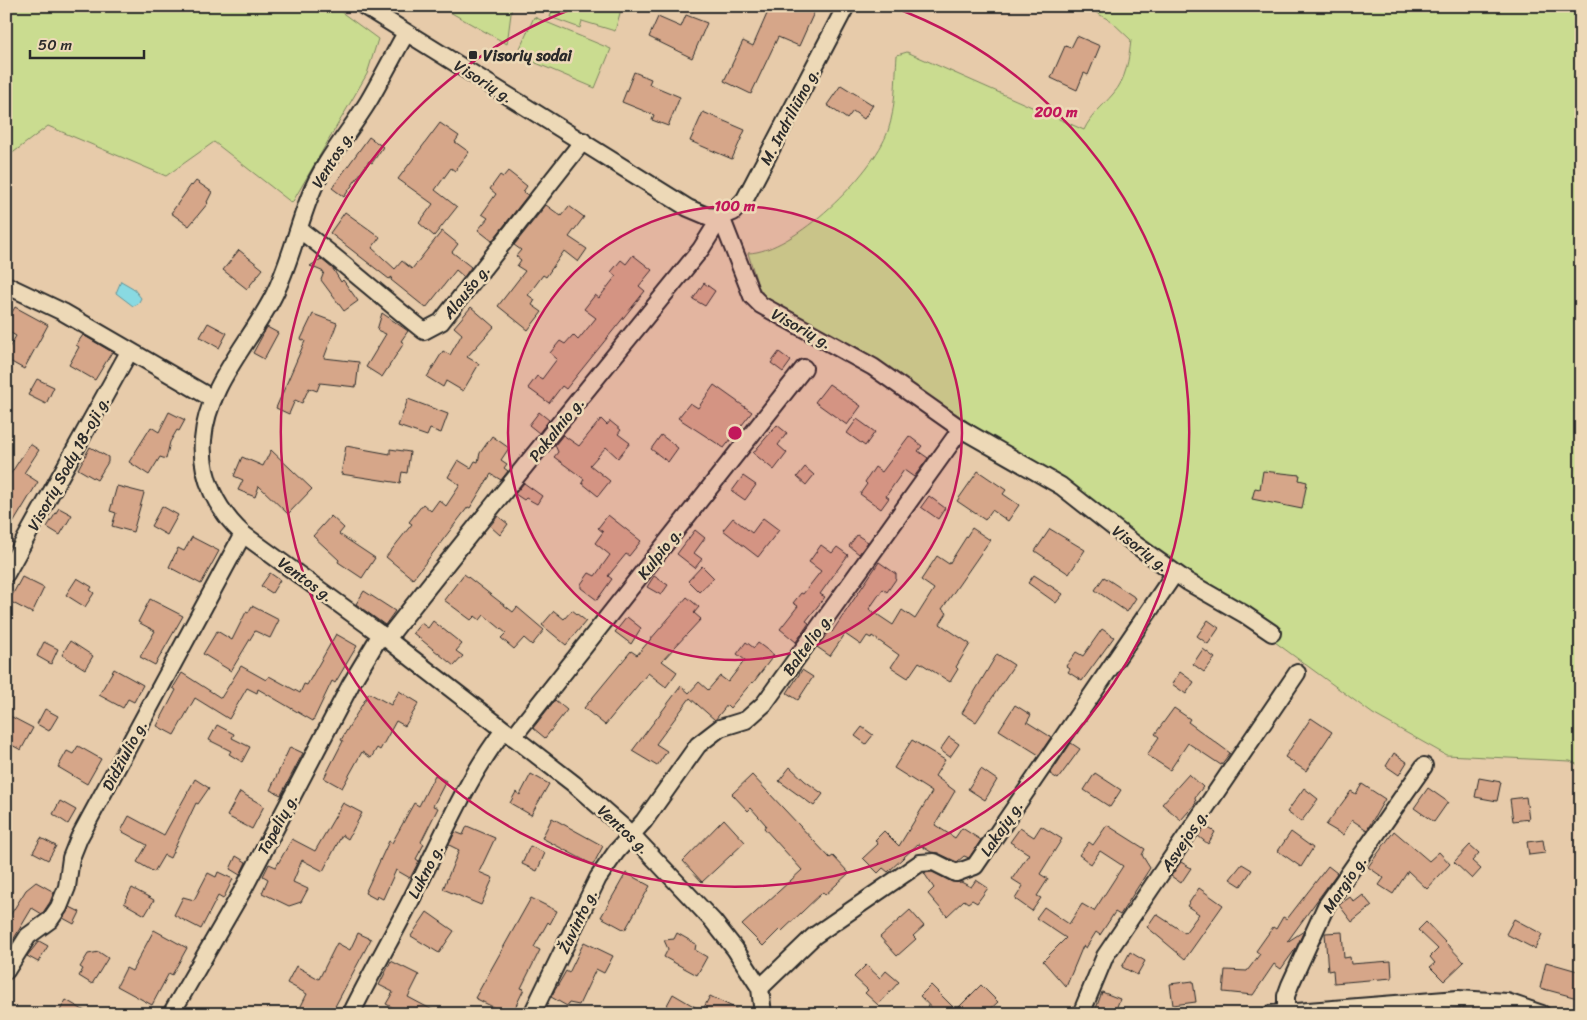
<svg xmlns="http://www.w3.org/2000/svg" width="1587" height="1020" font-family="Sriracha,sans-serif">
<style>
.green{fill:#cadc90;stroke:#7a845e}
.water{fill:#89dae2;stroke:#639499}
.building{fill:#d6a689;stroke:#2b2b2b}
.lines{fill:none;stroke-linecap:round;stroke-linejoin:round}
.minor-casing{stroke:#2b2b2b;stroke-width:20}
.minor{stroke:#edd9b7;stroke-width:16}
.ring{fill:none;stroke:#c2185b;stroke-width:2.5}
.poi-dot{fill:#2b2b2b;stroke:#edd9b7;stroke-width:2}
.labels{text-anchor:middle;stroke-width:5;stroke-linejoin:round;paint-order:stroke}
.poi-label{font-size:16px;font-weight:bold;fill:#2b2b2b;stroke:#edd9b7;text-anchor:start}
.street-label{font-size:16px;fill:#2b2b2b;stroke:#edd9b7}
.centre{fill:#c2185b;stroke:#edd9b7;stroke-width:2.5}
.ring-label{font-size:15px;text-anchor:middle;font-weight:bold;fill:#c2185b;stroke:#edd9b7;stroke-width:5;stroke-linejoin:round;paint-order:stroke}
</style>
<rect width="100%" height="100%" fill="#e7cbaa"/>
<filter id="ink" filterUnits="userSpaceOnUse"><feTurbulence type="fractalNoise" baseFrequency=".02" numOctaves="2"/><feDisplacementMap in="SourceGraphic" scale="10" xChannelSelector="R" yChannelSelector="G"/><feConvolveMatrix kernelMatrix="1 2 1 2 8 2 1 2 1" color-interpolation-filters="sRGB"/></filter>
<g filter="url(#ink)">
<!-- green -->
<g class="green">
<polygon points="6,6 333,6 378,39 367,74 292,203 214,142 166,176 48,126 10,155 6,153"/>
<polygon points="439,6 512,6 507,44"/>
<polygon points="554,6 622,6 615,31 582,21 580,28 550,17"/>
<path d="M 1084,6 L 1581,6 L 1581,766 L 1570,761 L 1446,755 L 1373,714 L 1046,474 L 857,347 L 789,313 L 767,299 L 758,286 L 748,253 C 794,252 873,174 888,131 C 896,107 895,81 897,55 L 907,52 L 1084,130 C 1091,115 1102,107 1113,94 C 1126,80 1129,59 1131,40 L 1111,21 Z"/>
<polygon points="534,17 611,49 595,88 517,55"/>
</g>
<!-- water -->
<polygon class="water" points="121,281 133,288 141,298 138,304 133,306 116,293"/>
<!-- building -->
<g class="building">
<polygon points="778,6 817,6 799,46 778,37 751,94 724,81 743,41 753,46 770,7 776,10"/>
<polygon points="686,15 707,23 692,58 649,37 658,17 681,27"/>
<polygon points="1077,36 1100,46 1088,75 1084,73 1077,90 1051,78 1065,46 1071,48"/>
<polygon points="634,72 651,79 649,84 680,97 668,126 652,120 654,115 622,102"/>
<polygon points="841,85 873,105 864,119 853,111 847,119 827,105"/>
<polygon points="703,112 745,130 732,159 690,141"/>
<polygon points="440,123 459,136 455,142 469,152 455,171 451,168 435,190 457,207 434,236 419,223 433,204 398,179"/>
<polygon points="369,137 383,147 372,163 369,161 344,197 332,188"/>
<polygon points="508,171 527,186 523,192 528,195 492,241 478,230 488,218 482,214 496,194 490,189 500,175 503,177"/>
<polygon points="196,181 212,192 207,202 208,203 189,226 171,213 191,185 192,186"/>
<polygon points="546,205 561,216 569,206 584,217 569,237 587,249 578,262 564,251 546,277 543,275 528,295 535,300 532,305 542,312 528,330 498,306 525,271 517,266 521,260 516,256 521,250 514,245"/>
<polygon points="345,212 380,237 372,248 395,269 402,261 412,269 442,231 458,244 452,252 471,267 464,277 456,270 426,308 391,280 392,277 389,279 330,233"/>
<polygon points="239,250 263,269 247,289 223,270"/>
<polygon points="633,255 652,270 639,286 645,291 566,389 562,386 549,403 528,388 537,376 542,379 557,359 550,353 560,341 565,344 573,335 578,340 596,318 584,309 595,295 599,298 616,276 611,272 621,260 626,264"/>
<polygon points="321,259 333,269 341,282 343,280 358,301 344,311 321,280 324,272 310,266"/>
<polygon points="704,283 715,291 705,306 693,299"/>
<polygon points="15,307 48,325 24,369 6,359 6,353 16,336 6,330 6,323"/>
<polygon points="471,307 494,327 467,357 479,364 463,391 446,381 443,387 427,377 443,351 450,355 462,334 454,327"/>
<polygon points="382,313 408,331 401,341 404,343 382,377 366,367 386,334 377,330"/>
<polygon points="313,314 337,323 324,358 359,362 356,387 320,383 317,391 309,388 302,403 295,400 289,414 276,408 305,341 301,339"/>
<polygon points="208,323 227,333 219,348 200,337"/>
<polygon points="267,327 278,333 264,359 253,353"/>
<polygon points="83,335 112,352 95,380 69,365 79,347 76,345"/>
<polygon points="779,352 791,361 783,372 771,363"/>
<polygon points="37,379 54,387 46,404 28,395"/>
<polygon points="829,384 861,406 847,425 815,402"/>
<polygon points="714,385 752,412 724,448 678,418 690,403 698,408"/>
<polygon points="408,399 448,414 441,433 430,429 427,436 398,426"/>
<polygon points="169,412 185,420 179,431 177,430 170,442 166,459 160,457 149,475 129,462 151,427 159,432"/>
<polygon points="539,412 549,420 539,433 529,425"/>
<polygon points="601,419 607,425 610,421 621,430 618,434 630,443 618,458 606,447 590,465 610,481 598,496 582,483 584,479 554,457 558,452 555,445 563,435 579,446"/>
<polygon points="857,419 875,432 865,446 847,433"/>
<polygon points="777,425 787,433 778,445 787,453 774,470 753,453"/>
<polygon points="661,435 678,448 668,462 651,449"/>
<polygon points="492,436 509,448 501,460 507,464 504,468 508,471 501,480 491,474 470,508 468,507 413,579 386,557 412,524 409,522 423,504 431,511 439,500 446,506 460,485 448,477 458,460 471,468 475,461 478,462 480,453"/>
<polygon points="909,436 922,446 918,451 928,458 914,477 904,470 886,496 889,498 881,509 860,494 867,484 865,482 875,467 882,472"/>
<polygon points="30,444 39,450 24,473 38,482 6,535 6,481"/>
<polygon points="346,446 390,454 390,449 410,452 407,473 402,472 400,483 341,474"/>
<polygon points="90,447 108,457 108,462 97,480 78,469"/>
<polygon points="271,450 312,489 288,514 259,486 255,497 238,490 243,480 234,476 242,457 263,466"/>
<polygon points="805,467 814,475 806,485 797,477"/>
<polygon points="978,471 1006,490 1003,494 1019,505 1008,521 992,510 985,520 957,501"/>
<polygon points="1263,471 1300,475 1299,480 1307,482 1302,509 1252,499 1255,488 1260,489"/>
<polygon points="743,476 756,485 745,500 732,491"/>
<polygon points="524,483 542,496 537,504 526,498 524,500 515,494"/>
<polygon points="117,486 144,493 133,532 112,526 116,513 110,511"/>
<polygon points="929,496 945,508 938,519 921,507"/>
<polygon points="162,506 178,515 167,535 151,526"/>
<polygon points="59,508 72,515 60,535 47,527"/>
<polygon points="608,515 641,541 629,556 626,554 608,576 612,579 597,600 581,588 581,584 589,573 595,576 610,555 595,543 603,532 598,528"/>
<polygon points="331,516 344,528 339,534 375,558 362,578 338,562 339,560 313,536"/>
<polygon points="498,516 508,524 500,535 490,526"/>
<polygon points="733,518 752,533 763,518 779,530 758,557 723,530"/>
<polygon points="972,528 990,540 942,609 947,613 940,624 970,644 956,667 958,669 950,682 919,662 908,678 891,667 899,655 872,636 871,638 867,636 861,645 845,634 830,656 817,647 830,630 832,632 879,562 896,574 896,579 887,592 883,589 869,609 893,625 902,610 915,619 934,589 921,580 937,556 949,564"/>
<polygon points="1050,529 1085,550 1069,574 1035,551"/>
<polygon points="695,530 705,538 694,553 702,559 695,568 677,554"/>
<polygon points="857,535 868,542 859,554 849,546"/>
<polygon points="192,537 219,551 201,584 169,567 178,548 184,551"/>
<polygon points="821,545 832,553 837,547 848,555 820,594 825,597 806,621 809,623 796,642 780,629 798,606 793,603 801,593 803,594 821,571 809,562"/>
<polygon points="702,566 714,578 699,592 688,581"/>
<polygon points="270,573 280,580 272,593 261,586"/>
<polygon points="464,574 513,612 517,607 544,630 532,645 524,638 514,649 501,638 506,633 484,615 480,620 475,616 471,620 444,600"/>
<polygon points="1034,575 1063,594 1056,603 1028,583"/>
<polygon points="654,576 668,585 661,595 647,587"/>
<polygon points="22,577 44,588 32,613 9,601"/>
<polygon points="1104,577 1136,598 1127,612 1095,590"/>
<polygon points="77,578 92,587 90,590 94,593 85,607 66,595"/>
<polygon points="364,591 395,611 385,625 356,604"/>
<polygon points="687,597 699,607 694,613 701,619 662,661 677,672 666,687 648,673 605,725 584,708 631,651 637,655"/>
<polygon points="150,599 183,616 155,665 140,657 155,631 138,622"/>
<polygon points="252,606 279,620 270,638 255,631 231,671 203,654 217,631 232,640 246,612 248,613"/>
<polygon points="572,610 586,621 566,645 542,625 554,611 564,619"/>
<polygon points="627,617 641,628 631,644 615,632"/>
<polygon points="1208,620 1219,628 1208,644 1197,636"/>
<polygon points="433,621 462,644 456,651 463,656 454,666 413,633 421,623 428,628"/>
<polygon points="1102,629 1114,637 1082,681 1068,672 1070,669 1066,666 1076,652 1083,656"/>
<polygon points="336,634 357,646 335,683 332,681 313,721 258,689 257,693 247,688 229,719 195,698 174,735 157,726 176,690 173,688 182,673 221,698 241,666 266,680 269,676 300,693 304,684 307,685"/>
<polygon points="70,641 93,656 85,669 62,655"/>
<polygon points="44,642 58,649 51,664 37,656"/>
<polygon points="746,642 754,648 758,643 774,655 753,683 752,682 730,708 727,705 715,720 690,698 656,744 667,751 657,766 632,751 681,686 689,693 699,682 708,690 720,676 728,682 745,660 737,654"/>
<polygon points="1203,649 1215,658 1204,672 1193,664"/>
<polygon points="997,654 1014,665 976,722 962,713"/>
<polygon points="114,669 143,685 134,702 128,699 123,708 99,695"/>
<polygon points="802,670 813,677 798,700 787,693"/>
<polygon points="1180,672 1194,682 1186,694 1172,684"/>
<polygon points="399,691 419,703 405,726 396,721 380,750 377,748 371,758 362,752 342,788 324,778 343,741 341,740 369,693 391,705"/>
<polygon points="555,700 567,710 545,738 533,728"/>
<polygon points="1015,705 1031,715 1027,722 1051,737 1039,755 999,730"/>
<polygon points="1174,708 1190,719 1188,722 1230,753 1221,765 1188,743 1170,770 1147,755 1159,737 1155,734"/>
<polygon points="45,709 58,716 49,731 37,724"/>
<polygon points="10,716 33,728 21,750 6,742 6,724"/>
<polygon points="1311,718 1332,732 1306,771 1285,757"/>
<polygon points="217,725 234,734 232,738 250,747 242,762 229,754 231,751 209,740"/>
<polygon points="862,727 873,735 866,744 855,736"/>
<polygon points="949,737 959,744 950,757 940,750"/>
<polygon points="912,740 945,760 935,776 955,791 935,825 955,838 962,828 981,840 969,858 964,856 957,862 938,853 931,852 918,844 888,872 883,868 878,873 863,858 878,844 875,840 884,831 899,846 932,792 894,768"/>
<polygon points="1071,743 1080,749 1058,779 1050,774"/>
<polygon points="78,746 101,759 87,784 58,767 67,751 73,754"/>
<polygon points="290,747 303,753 281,795 270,790"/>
<polygon points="1394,753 1407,762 1399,775 1386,766"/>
<polygon points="790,767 805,781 823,794 814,806 779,781"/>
<polygon points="981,769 997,780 985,800 968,789"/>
<polygon points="1095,773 1121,790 1110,807 1084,790"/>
<polygon points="531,774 549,784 531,815 510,803 516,792 520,795"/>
<polygon points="1189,774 1203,787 1195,797 1196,803 1181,820 1162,804"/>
<polygon points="435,775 446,781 433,806 438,808 421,842 424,844 416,859 419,861 410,878 396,870 383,899 377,896 376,899 365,893 389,841 392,843 414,803 419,806"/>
<polygon points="752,775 830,858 833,856 849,873 825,895 823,892 782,931 780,929 763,946 742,925 802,870 764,828 766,825 759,817 751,808 748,811 732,794"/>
<polygon points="1479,778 1501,782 1497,801 1475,797"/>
<polygon points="195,779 209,788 198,804 196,803 170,858 164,855 154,872 137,862 147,845 121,831 129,816 164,835"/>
<polygon points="1362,784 1385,799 1367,830 1352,820 1343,835 1326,825 1351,791 1356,794"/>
<polygon points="1304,788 1318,799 1301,822 1287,812"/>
<polygon points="1428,788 1448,802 1434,822 1414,808"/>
<polygon points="240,792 264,806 252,829 227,816"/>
<polygon points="1526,797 1529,819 1513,821 1510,799"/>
<polygon points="60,801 76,810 68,824 53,814"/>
<polygon points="343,803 362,813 348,839 342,835 323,871 302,860 293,882 308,889 301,902 289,906 262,893 268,879 263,876 269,864 276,867 292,839 315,851"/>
<polygon points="552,818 603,846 593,865 542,838"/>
<polygon points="724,819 745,842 702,882 683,861"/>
<polygon points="1107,825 1145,849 1142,855 1150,868 1120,915 1115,912 1100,935 1096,932 1086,948 1083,946 1066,987 1043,961 1066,938 1036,918 1044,907 1069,924 1082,904 1094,911 1123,866 1100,851 1091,864 1079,855 1089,842 1093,845"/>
<polygon points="467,826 495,838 479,872 493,878 481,905 443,889 459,850 449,845 455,832 463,835"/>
<polygon points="1041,826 1062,839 1040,874 1048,879 1037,896 1041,898 1032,911 1015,899 1023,886 1012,879 1029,854 1010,842 1020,828 1034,837"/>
<polygon points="1205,826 1215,832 1208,844 1198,836"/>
<polygon points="1394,831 1429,861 1439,852 1450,864 1427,889 1408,871 1393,894 1379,885 1384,878 1368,867"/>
<polygon points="1291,832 1313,848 1301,867 1278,851"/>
<polygon points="41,838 56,846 48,860 33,852"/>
<polygon points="1543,840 1545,853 1529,855 1527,842"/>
<polygon points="1470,845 1479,853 1472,861 1481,869 1472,879 1454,862"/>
<polygon points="530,846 545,853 537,871 522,864"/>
<polygon points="236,856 246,862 240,875 230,869"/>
<polygon points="1181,862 1191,868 1181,883 1171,876"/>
<polygon points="1242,864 1252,870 1241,886 1230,879"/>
<polygon points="1328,866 1337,873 1287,942 1304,931 1296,948 1281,969 1274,964 1253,995 1223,992 1225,970 1247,971 1260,954 1256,951 1273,927 1276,929 1283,917 1287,919"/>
<polygon points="218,872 233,879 223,899 218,896 201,929 174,915 183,897 194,900 208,873 216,877"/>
<polygon points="932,872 952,882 961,882 971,887 976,880 988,888 977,903 972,900 968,903 964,900 947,916 928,894 934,888 924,873"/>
<polygon points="626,873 650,886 625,930 601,917"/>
<polygon points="36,882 54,892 50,902 42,914 32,908 6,952 6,922 26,890"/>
<polygon points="132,888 154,900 145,915 124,903"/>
<polygon points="1199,888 1223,905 1185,959 1147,927 1156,914 1185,933 1199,914 1187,906"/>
<polygon points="1363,895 1372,906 1352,922 1339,905 1350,897 1354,902"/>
<polygon points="531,898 557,911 550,924 548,922 534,947 540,950 521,988 524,989 512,1014 507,1014 475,998"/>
<polygon points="70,907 80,912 74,924 63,918"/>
<polygon points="910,910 924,926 913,936 916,939 897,956 880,937"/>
<polygon points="427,912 454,931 439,953 411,936"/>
<polygon points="1514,919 1542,934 1535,949 1506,934"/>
<polygon points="1426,922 1464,962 1444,981 1430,967 1435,963 1430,957 1438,949 1418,930"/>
<polygon points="154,930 187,948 172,975 169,973 152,1005 117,986 126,968 132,971"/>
<polygon points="1342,932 1344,958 1350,957 1351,964 1391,961 1392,978 1334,983 1333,970 1328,971 1325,933"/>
<polygon points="358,933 371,939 331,1014 297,1014 307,994 287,983 296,966 319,979 337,943 350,950"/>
<polygon points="677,933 696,944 695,950 707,957 697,975 664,957 668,949 664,940 674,939"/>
<polygon points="39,941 48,946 38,962 27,956"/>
<polygon points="584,942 613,956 604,973 596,969 579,1005 569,1003 567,1006 551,997 566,971 569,973"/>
<polygon points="99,952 108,958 92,984 79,976 83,969 80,967 88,954"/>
<polygon points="1130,952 1145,961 1137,975 1122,967"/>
<polygon points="391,961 419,975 408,997 440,1014 405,1014 386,1004 393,992 379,985"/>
<polygon points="1546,962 1581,972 1581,999 1540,988"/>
<polygon points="866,965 880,978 886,971 899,982 878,1005 865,993 868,990 854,977"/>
<polygon points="1193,981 1196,1002 1173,1005 1170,984"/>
<polygon points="931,985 956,1010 981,985 998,1002 985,1014 937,1014 920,996"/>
<polygon points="1102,992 1120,999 1114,1014 1094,1014"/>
<polygon points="673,994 702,1011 710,996 747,1014 677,1014 666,1007"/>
<polygon points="66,1000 90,1014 58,1014"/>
</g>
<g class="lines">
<defs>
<g id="minor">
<polyline points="364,6 688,208 707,216 721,217"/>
<path d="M 406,33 C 393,56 381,80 368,102 C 349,133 323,162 310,196 C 297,229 290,263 274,295 C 250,343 207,385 203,440 C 200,477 217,510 243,534 L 387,639 L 574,784 L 632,835 L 713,921 L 735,949 L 760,988 L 763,1014"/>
<polyline points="721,217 752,296 761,305 873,367 961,429 1061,486 1136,545 1188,582 1244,614 1272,633"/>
<polyline points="721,217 733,212 745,199 846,6"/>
<path d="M 300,230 C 343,262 382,298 424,331 L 441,322 L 583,141"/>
<polyline points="6,285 63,312 213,399"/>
<polyline points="6,574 129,352"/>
<path d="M 387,639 C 490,507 596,379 701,249 L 721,217"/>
<polyline points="513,737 804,368"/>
<polyline points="6,971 28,936 50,920 59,907 67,887 71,858 79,838 243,534"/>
<polyline points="760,988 814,936 920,863 934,862 956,873 975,866 1175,573"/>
<polyline points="1286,1012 1286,996 1290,985 1326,906 1424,766"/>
<polyline points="171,1014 244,888 351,684 381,634"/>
<path d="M 351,1014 C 372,971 397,929 418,886 C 444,833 468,777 504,730"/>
<polyline points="532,1014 598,878 616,852 644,821 698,745 720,728 746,720 764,704 961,429"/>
<polyline points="1081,1014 1105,956 1297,673"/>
<polyline points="1271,1014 1458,999 1507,1002 1542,1014"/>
</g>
</defs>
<!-- minor casing -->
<use href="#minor" class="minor-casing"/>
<!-- minor -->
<use href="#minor" class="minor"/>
</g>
</g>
<!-- distance rings -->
<circle cx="735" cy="433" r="227" fill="#c2185b" fill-opacity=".12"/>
<g class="ring">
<circle cx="735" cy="433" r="227"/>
<path d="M890 6A454 454 0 1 1 580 6"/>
</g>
<!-- markers -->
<rect class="poi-dot" x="468" y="50" width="10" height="10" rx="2.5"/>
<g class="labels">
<!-- poi labels -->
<g class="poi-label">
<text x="483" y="61">Visorių sodai</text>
</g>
<!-- street labels -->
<g class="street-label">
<text transform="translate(484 81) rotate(32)" y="6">Visorių g.</text>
<text transform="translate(789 116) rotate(-62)" y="6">M. Indriliūno g.</text>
<text transform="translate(332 159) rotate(-58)" y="6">Ventos g.</text>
<text transform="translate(466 291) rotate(-51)" y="6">Alaušo g.</text>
<text transform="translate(802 328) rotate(29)" y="6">Visorių g.</text>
<text transform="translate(556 429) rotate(-51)" y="6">Pakalnio g.</text>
<text transform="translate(68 463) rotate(-61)" y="6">Visorių Sodų 18-oji g.</text>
<text transform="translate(1141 548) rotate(37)" y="6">Visorių g.</text>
<text transform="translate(659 553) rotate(-52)" y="6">Kulpio g.</text>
<text transform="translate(306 579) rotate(36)" y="6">Ventos g.</text>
<text transform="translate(807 644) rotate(-54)" y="6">Baltelio g.</text>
<text transform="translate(124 755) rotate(-62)" y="6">Didžiulio g.</text>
<text transform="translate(277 824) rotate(-62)" y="6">Tapelių g.</text>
<text transform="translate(1001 828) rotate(-56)" y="6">Lakajų g.</text>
<text transform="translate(624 829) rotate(43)" y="6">Ventos g.</text>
<text transform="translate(1184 840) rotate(-56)" y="6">Asvejos g.</text>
<text transform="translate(425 871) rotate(-63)" y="6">Lukno g.</text>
<text transform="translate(1344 884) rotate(-56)" y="6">Margio g.</text>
<text transform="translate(577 921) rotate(-64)" y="6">Žuvinto g.</text>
</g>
</g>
<circle cx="735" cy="433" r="8" class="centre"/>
<g class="ring-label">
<text x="1056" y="117">200 m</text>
<text x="735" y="211">100 m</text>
</g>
<!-- margin -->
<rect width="1587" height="1020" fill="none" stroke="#edd9b7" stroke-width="25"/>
<rect x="12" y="12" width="1562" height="995" fill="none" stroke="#2b2b2b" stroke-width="2" filter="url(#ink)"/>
<!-- scale -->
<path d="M30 50v8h114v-8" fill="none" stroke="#2b2b2b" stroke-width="2.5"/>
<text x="38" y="50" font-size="15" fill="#2b2b2b" stroke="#edd9b7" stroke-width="4" paint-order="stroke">50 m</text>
</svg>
